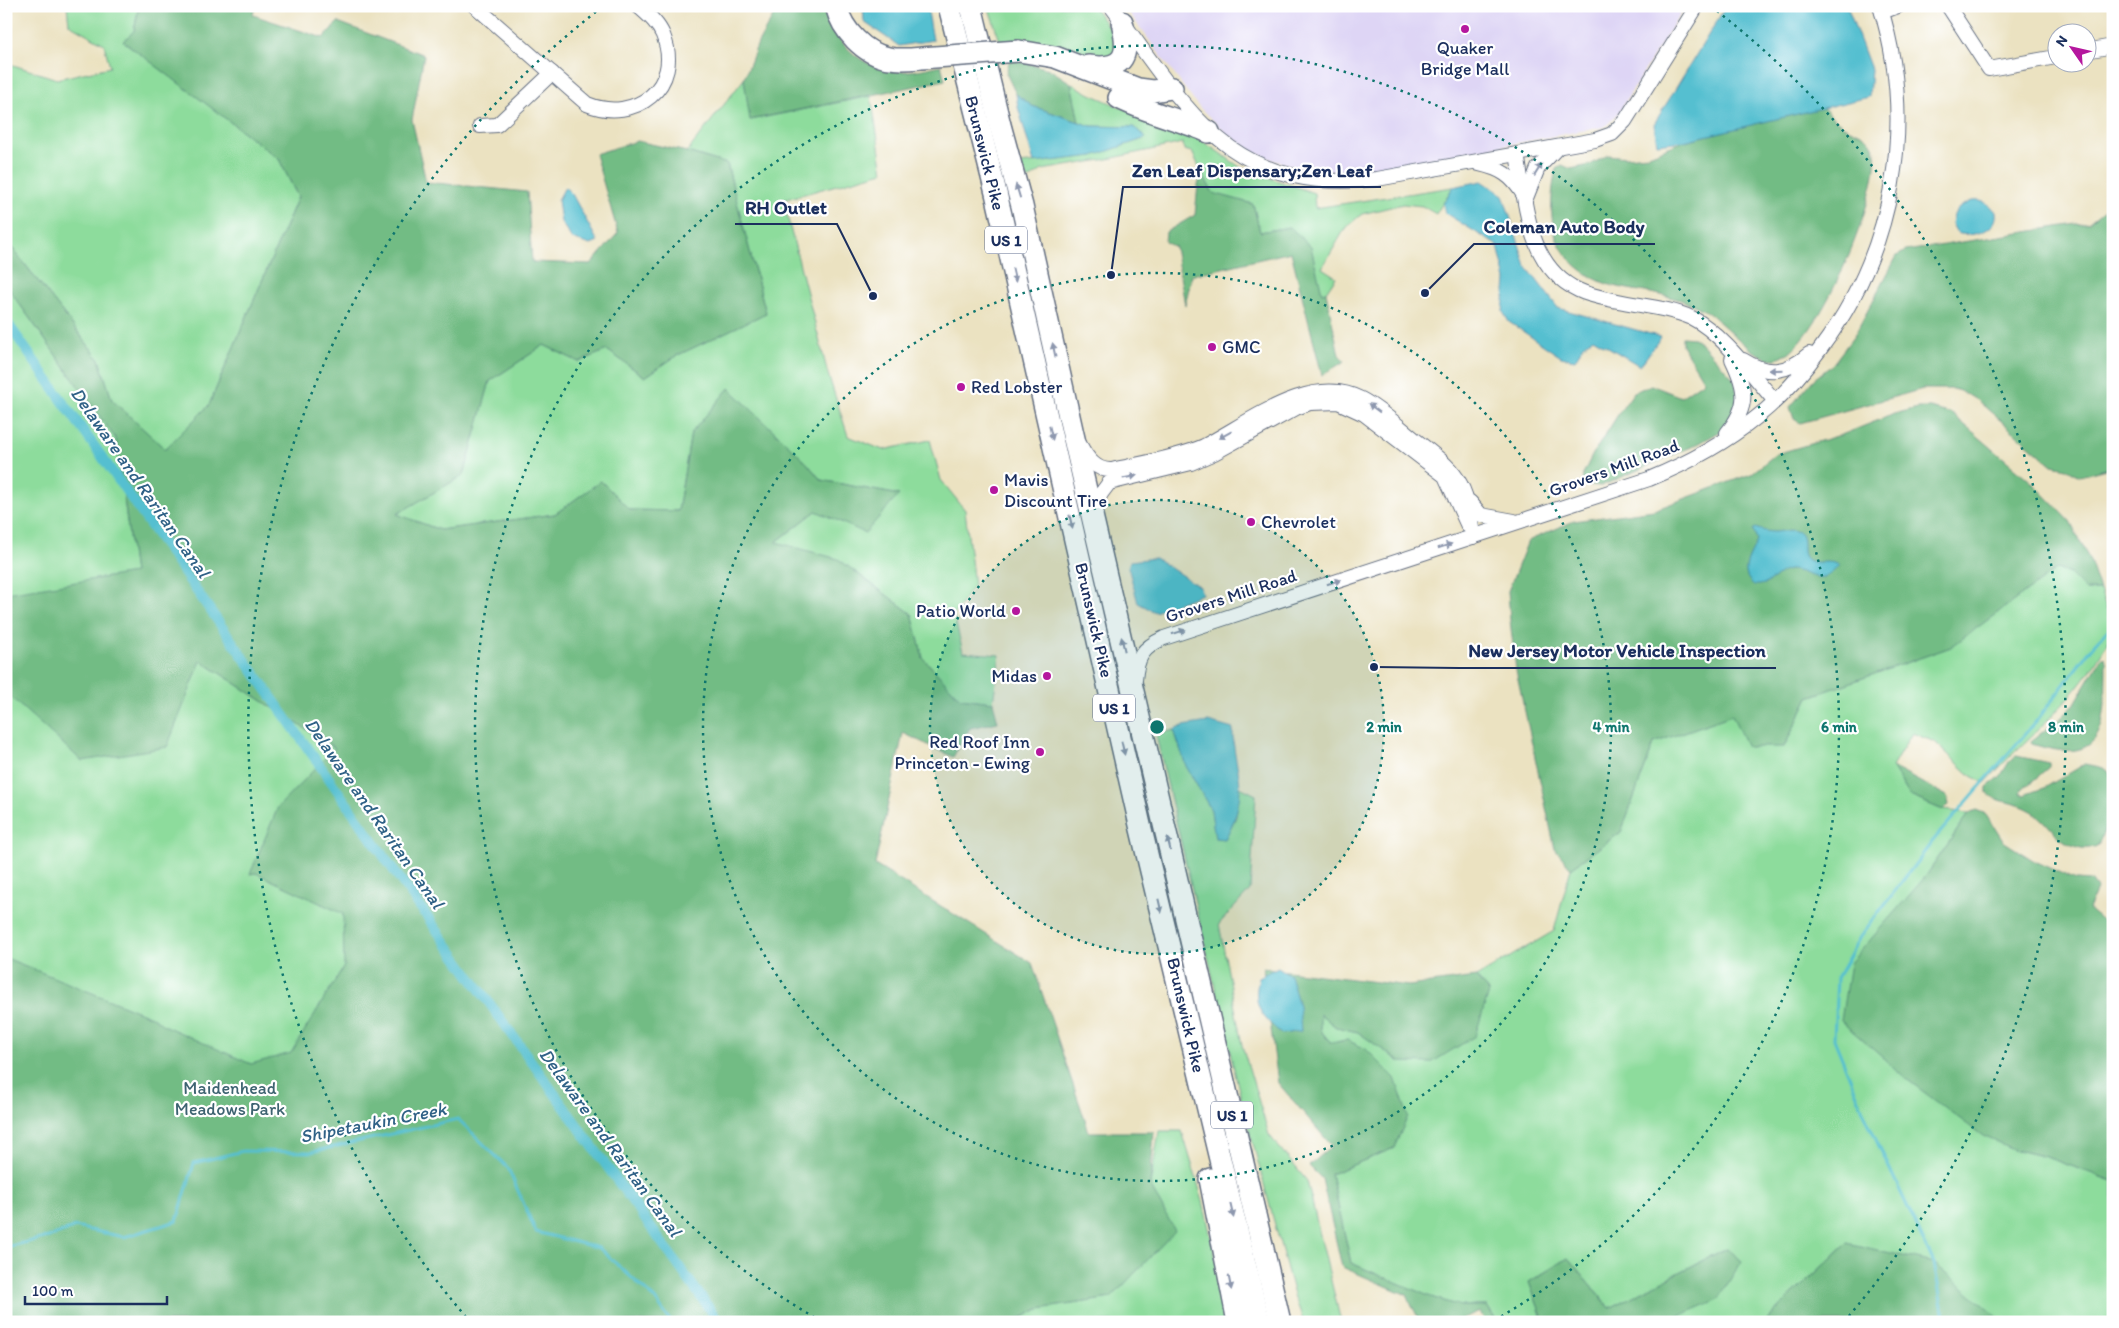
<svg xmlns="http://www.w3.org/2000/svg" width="2119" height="1328" font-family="Itim,sans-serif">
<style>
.built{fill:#ded5f5}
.green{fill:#8ddc9c;stroke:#54867d}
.forest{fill:#72bc84;stroke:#467671}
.water{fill:#55bfd0;stroke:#387797}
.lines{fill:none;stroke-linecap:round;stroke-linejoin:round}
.stream{stroke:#55bfd0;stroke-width:3}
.canal{stroke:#55bfd0;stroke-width:10}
.minor-casing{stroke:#646e81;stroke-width:16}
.highway-casing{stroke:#646e81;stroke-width:24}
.minor{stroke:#fff;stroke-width:14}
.highway{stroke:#fff;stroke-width:21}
.highway-bridge-casing{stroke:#646e81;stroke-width:24;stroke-linecap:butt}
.highway-bridge{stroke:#fff;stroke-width:21}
.oneway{fill:#8d97ae}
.ring{fill:none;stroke:#0f766e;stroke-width:2.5;stroke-dasharray:2.5 5}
.poi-dot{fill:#b5179e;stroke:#fff;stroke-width:2}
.labels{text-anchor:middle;stroke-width:4.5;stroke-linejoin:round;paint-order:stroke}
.shield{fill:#fff;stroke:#5f6d8e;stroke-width:1}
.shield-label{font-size:16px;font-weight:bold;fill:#1b2f5e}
.poi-label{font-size:18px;fill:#1b2f5e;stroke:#fff;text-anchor:start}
.street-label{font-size:18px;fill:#1b2f5e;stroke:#fff}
.park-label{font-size:18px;fill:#3d6371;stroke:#fff}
.water-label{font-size:19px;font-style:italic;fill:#2f6186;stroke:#fff}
.centre{fill:#0f766e;stroke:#fff;stroke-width:2.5}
.ring-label{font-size:15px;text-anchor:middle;font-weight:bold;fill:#0f766e;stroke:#fff;stroke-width:4.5;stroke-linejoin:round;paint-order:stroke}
.leader{fill:none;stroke:#1b2f5e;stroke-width:2}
.callout-dot{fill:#1b2f5e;stroke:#fff;stroke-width:2}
.callout-label{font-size:19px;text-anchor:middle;font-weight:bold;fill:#1b2f5e;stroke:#fff;stroke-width:4.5;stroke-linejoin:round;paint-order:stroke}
</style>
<rect width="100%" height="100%" fill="#fff"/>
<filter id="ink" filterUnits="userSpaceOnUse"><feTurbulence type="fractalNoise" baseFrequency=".02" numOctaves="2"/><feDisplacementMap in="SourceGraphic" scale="10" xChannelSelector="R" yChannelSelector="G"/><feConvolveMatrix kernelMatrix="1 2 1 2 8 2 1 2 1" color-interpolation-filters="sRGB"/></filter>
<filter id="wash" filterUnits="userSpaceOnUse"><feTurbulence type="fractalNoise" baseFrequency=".0096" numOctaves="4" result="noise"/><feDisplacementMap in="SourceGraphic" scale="20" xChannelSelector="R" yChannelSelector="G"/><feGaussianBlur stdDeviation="1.12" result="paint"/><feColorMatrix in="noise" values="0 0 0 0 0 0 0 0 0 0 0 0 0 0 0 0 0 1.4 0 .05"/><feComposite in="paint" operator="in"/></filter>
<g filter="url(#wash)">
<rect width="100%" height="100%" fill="#ebe2c1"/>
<!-- built -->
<polygon class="built" points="1124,6 1685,6 1619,112 1608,124 1603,127 1376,169 1324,172 1300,168 1273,160 1254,152 1227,134 1197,105"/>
<!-- green -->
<g class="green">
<polygon points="67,6 139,6 134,31 124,41 279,159 298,197 209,405 165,450 112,400 99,359 6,240 6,43 10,64 57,79 110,67 104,44 69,24"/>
<polygon points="988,6 1093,6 1117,39 1116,51 1107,59 1098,59 1082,53 1029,40 1000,41"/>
<polygon points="744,79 751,120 871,96 883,172 783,200 828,374 848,436 883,450 930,440 941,480 965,510 974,585 954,615 963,652 1000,655 993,702 960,698 923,658 912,614 838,559 775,543 816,511 899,495 821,480 806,462 691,433 678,511 630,510 601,481 555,514 440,530 396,514 464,475 490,381 544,345 579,362 607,350 645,377 676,356 766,313 727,164 687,152"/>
<polygon points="1071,83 1090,94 1139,115 1188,131 1243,169 1314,193 1315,208 1453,187 1436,214 1422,206 1403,204 1362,214 1346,227 1322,268 1336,277 1326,292 1322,293 1290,227 1260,232 1253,204 1212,193 1192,152 1184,150 1183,143 1108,159 1042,170 1028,180 1020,164 1093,156 1146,138 1134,127 1091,126 1079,122"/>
<polygon points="6,285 116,439 134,573 200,663 201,661 335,748 292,793 555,1180 6,1322"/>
<path d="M 2057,569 L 2070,574 L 2086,590 L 2100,590 C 2105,605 2112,619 2110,635 C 2110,640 2105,647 2102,652 C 2073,704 2024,739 1985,783 L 1971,776 L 1935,742 L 1912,733 L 1892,767 L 1910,796 L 1943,810 L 1969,813 L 1926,876 L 2013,1149 L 2046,1157 L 2113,1181 L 2113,1322 L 2004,1322 L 1847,1243 L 1764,1322 L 1665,1322 L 1727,1248 L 1610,1308 L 1568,1258 L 1529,1282 L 1544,1322 L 1497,1322 L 1487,1306 L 1461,1306 L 1430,1297 L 1351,1263 L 1331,1174 L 1394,1148 L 1347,1040 L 1331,1043 L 1320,1030 L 1319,1013 L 1336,1027 L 1358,1032 L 1400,1062 L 1489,992 L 1476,977 L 1554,931 L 1571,868 L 1621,832 L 1654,743 L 1732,714 L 1784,747 L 1809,697 L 1950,647 Z"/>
<polygon points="1174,730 1186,766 1211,810 1215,838 1225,839 1236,817 1240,787 1256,795 1250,890 1219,924 1242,1045 1269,1135 1307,1181 1341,1322 1304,1322 1294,1295 1242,1103 1156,735"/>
<polygon points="1159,1131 1182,1131 1203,1201 1230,1322 1013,1322 1039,1309 1111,1298 1174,1231 1150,1185"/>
</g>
<!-- forest -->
<g class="forest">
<polygon points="139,6 255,6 253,15 323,38 338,22 424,55 412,120 426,182 527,192 532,262 591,264 618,233 595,154 637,141 687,152 727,164 766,313 676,356 645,377 607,350 579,362 544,345 490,381 464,475 397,514 440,530 555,514 601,481 630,510 678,511 691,433 729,388 806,462 821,480 899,495 865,533 816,511 776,542 838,559 912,614 923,658 960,698 993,702 998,722 970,728 953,757 903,733 875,865 1032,963 1089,1132 1154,1132 1150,1185 1175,1231 1111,1298 1039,1309 1013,1322 6,1322 6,958 154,1018 163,1025 251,1064 291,1053 344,966 343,914 256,873 250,874 278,807 335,748 201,661 167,747 82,761 6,693 6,593 134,573 116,439 6,285 6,240 99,359 112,400 165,449 209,405 298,197 279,159 123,41 134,31"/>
<path d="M 779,6 L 826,6 C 832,38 855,63 887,70 C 905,74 924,69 941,65 L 945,80 L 750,120 L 744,79 L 758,43 Z"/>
<polygon points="1010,59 1049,69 1071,83 1079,122 1032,106 1016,94 1006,73"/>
<path d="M 1822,107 C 1829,113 1835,120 1842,125 C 1856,133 1871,134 1875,152 C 1882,190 1816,355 1775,359 C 1754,361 1721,319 1702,309 C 1675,294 1643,293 1614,286 C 1589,280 1562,259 1555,233 C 1549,214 1552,188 1556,169 L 1562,165 L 1571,169 L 1590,165 L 1608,155 L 1626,157 L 1649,155 L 1684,141 Z"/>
<polygon points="1202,173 1213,193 1253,204 1260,232 1290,227 1311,247 1322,293 1326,292 1339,355 1345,361 1322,375 1291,252 1192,275 1185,305 1175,247 1165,242 1166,232 1195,215 1198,185"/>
<polygon points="2113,203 2113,467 2080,476 2066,468 2052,465 1978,401 1965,393 1954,389 1923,389 1800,423 1794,419 1790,407 1814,379 1832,365 1854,336 1897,256 1906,251 2089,222"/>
<polygon points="1682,337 1694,338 1702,344 1735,380 1739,405 1721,431 1696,445 1601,486 1582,484 1583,474 1593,454 1621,410 1634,392 1651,385 1681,397 1704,381 1682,345"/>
<polygon points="1918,408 1930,408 1952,414 2035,485 2070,521 2090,561 2100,590 2086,590 2070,574 2057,569 1951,647 1809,697 1784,747 1747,747 1732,715 1654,743 1621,832 1571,868 1555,849 1516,670 1510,620 1508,591 1528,541 1574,521 1654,510 1751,474 1776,454 1844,434 1894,414"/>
<path d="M 2102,657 L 2105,658 L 2106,661 C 2105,720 2110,769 2032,744 L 2031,741 L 2062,717 L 2074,705 Z"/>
<path d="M 2016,756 L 2049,763 L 2049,767 L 2022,790 L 2021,793 L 2024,795 L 2046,787 L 2085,764 C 2091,766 2103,766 2108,771 C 2119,784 2106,833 2097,846 C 2089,849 2082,849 2074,846 C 2054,839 2046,816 2026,808 C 2014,802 1996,802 1987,793 L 1987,787 L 2000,777 L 2009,762 Z"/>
<polygon points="1892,767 1947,796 1949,805 1943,810 1910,796"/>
<polygon points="1976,810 1986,814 2003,841 2036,862 2076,880 2091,881 2097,889 2088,909 2113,930 2113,1181 2046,1157 2013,1149 1983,1136 1909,1081 1841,1021 1850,963 1926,876 1969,813"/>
<polygon points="1263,968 1409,986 1476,977 1489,992 1475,1036 1431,1063 1400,1062 1358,1032 1336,1027 1320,1014 1320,1030 1331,1043 1347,1040 1366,1049 1395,1078 1408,1116 1394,1148 1331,1174 1351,1263 1431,1297 1461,1306 1487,1306 1497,1322 1485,1322 1480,1311 1454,1322 1420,1322 1407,1295 1342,1267 1322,1179 1309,1166 1332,1146 1278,1083"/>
<polygon points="1847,1243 1934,1263 2004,1322 1764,1322"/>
<polygon points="1727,1248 1742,1261 1719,1299 1665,1322 1544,1322 1529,1282 1568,1258 1610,1308"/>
</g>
<!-- water -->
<g class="water">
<polygon points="863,6 927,6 933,40 899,46 864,22"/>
<polygon points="1726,6 1847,6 1871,69 1869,97 1684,141 1657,144 1654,124"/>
<polygon points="1016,94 1032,106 1091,126 1134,127 1146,138 1093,156 1034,163 1018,107"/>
<polygon points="1482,181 1503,195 1526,266 1558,308 1661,337 1640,366 1593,338 1583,346 1575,360 1561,357 1509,322 1503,312 1506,280 1498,246 1445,213 1443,204 1453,187"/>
<polygon points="565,187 572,194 598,242 590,245 572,239 561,222 558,200"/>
<path d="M 1972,201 C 1983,200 1989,203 1996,212 C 1999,231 1971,238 1957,233 L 1952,224 C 1953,210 1960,206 1972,201 Z"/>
<path d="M 1755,528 C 1761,530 1768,532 1774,532 C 1782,532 1790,528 1798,532 C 1808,538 1798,554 1808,560 C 1818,565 1829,559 1839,565 C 1821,590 1806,569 1789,570 C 1775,572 1772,587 1754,585 C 1737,572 1751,556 1757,541 L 1753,530 Z"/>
<polygon points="1155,558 1200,587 1202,594 1155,612 1138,603 1128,567 1130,561"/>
<path d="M 1208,722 L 1233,729 C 1232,749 1239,767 1240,787 C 1240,806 1234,822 1225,839 L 1215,838 L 1211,810 L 1186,766 L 1174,730 L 1183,726 Z"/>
<path d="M 1278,967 L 1290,975 L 1299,1006 L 1301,1031 L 1282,1034 C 1261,1016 1252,1007 1259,977 Z"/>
</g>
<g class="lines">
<!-- stream -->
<g class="stream">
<polyline points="6,1247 53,1236 75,1227 124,1237 177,1221 194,1163 243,1151 311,1152 458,1119 508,1168 536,1232 599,1248 655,1299 671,1322"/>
<polyline points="1945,1322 1934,1263 1870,1127 1834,1039 1837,978 1860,937 1932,842 2038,719 2096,642 2110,628"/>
</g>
<!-- canal -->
<polyline class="canal" points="6,321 400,879 719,1322"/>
</g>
</g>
<g filter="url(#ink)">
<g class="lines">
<defs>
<g id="minor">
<path d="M 475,6 L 587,104 C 635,124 684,86 663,35 C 658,23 648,15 638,6"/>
<path d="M 1111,6 C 1188,110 1229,195 1377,179 L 1595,140 L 1612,134 L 1625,121 L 1697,6"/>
<polyline points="1948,6 1989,69 2056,57"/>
<polyline points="1882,12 1898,6"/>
<polyline points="2086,51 2113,46"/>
<polyline points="480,126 497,125 552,73"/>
<path d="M 1517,154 C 1526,203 1527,266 1578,290 C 1590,296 1604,298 1618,301 C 1642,306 1670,308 1692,318 C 1721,332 1753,376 1775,401"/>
<path d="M 1479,164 C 1501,169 1511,175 1523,194"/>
<polyline points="1526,198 1538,168 1558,147"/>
<path d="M 1743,360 C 1768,376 1787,373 1809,354"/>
<path d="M 1727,433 C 1749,406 1747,390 1732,359"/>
<path d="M 1080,445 C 1087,458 1096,471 1112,470 C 1138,464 1180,457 1204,446 C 1247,424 1311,372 1361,399 C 1380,409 1397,425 1413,438 C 1457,472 1467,480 1473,537"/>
<polyline points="1470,502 1481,515 1514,521"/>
<polyline points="1095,516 1100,495 1109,483 1191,463 1214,453 1296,408 1310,403 1338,402 1364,414 1445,476 1468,526"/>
<path d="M 1135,680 C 1137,657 1142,648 1164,638 L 1649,479 C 1688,463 1724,444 1757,417 C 1781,398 1803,373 1821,348 C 1894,250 1917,124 1880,6"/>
</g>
<g id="highway">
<path d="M 836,6 C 842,30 864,54 889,58 C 900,60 910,59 921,58"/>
<polyline points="949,6 996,193 1140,825 1259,1322"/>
<polyline points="971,6 1000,125 1022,206 1073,434 1280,1322"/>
<polyline points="1019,51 1055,57 1138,89 1153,91 1172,88"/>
<path d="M 1088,66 C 1126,71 1130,54 1122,22"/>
<path d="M 1119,98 C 1148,113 1179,119 1209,132"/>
<polyline points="1210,1179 1238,1322"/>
</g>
</defs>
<!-- minor casing -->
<use href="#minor" class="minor-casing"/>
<!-- highway casing -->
<use href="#highway" class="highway-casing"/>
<!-- minor -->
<use href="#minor" class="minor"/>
<!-- highway -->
<use href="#highway" class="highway"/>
<defs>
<polyline id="highway-bridge" points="921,58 1019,51"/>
</defs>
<!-- highway-bridge casing -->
<use href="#highway-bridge" class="highway-bridge-casing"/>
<!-- highway-bridge -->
<use href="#highway-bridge" class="highway-bridge"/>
</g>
<!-- one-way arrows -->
<defs><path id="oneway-solid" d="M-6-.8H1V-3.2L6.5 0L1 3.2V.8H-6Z" transform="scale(1.25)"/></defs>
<g class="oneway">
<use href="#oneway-solid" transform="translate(1538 170) rotate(-58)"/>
<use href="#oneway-solid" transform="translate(1018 191) rotate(-107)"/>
<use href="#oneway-solid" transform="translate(1014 275) rotate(77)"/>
<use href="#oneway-solid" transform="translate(1054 350) rotate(-102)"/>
<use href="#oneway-solid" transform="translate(1776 370) rotate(178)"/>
<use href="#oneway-solid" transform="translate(1374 408) rotate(-143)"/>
<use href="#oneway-solid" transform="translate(1051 433) rotate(77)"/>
<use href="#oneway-solid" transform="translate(1225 435) rotate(152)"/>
<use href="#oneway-solid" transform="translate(1130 477) rotate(-12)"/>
<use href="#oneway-solid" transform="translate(1071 522) rotate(77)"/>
<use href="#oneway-solid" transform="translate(1445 546) rotate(-18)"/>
<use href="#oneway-solid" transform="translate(1334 582) rotate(-18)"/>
<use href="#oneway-solid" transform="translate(1179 632) rotate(-18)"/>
<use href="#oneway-solid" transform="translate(1123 644) rotate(-103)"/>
<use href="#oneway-solid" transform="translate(1123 748) rotate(77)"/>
<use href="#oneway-solid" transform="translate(1169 844) rotate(-103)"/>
<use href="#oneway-solid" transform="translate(1160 906) rotate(77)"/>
<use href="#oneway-solid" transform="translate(1232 1211) rotate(77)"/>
<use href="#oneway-solid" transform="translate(1230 1283) rotate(79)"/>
</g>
</g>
<!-- distance rings -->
<circle cx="1157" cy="727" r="227" fill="#0f766e" fill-opacity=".12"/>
<g class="ring">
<circle cx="1157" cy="727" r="227"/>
<circle cx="1157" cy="727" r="454"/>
<path d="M821 1321A682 682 0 1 1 1493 1321"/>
<path d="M466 1317A909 909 0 0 1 597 11M1717 11A909 909 0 0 1 1848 1317"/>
</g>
<!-- markers -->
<g class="poi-dot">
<circle cx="1465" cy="29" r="5"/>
<circle cx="1212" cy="347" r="5"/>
<circle cx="961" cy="387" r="5"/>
<circle cx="994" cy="490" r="5"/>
<circle cx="1251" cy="522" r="5"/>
<circle cx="1016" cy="611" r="5"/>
<circle cx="1047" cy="676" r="5"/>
<circle cx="1040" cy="752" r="5"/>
</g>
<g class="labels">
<!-- shield labels -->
<g class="shield">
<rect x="985" y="226.5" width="42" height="27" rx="4"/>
<rect x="1093" y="694.5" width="42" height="27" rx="4"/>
<rect x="1211" y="1101.5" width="42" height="27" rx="4"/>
</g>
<g class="shield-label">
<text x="1006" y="246">US 1</text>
<text x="1114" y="714">US 1</text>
<text x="1232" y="1121">US 1</text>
</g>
<!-- poi labels -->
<g class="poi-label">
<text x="1465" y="54" text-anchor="middle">Quaker<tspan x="1465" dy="21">Bridge Mall</tspan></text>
<text x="1222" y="353">GMC</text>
<text x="971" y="393">Red Lobster</text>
<text x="1004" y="486">Mavis<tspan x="1004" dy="21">Discount Tire</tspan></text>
<text x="1261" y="528">Chevrolet</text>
<text x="1006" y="617" text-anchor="end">Patio World</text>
<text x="1037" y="682" text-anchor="end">Midas</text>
<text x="1030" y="748" text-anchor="end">Red Roof Inn<tspan x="1030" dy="21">Princeton - Ewing</tspan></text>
</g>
<!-- street labels -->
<g class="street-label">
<text transform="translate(985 153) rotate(76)" y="6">Brunswick Pike</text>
<text transform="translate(1614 468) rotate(-20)" y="6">Grovers Mill Road</text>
<text transform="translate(1231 596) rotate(-18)" y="6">Grovers Mill Road</text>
<text transform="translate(1094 620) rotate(77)" y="6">Brunswick Pike</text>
<text transform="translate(1186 1015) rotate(77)" y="6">Brunswick Pike</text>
</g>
<!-- park labels -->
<g class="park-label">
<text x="230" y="1094">Maidenhead<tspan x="230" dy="21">Meadows Park</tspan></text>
</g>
<!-- water labels -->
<g class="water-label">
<text transform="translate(141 482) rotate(55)" y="7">Delaware and Raritan Canal</text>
<text transform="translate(375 813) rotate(55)" y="7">Delaware and Raritan Canal</text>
<text transform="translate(373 1122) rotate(-11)" y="7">Shipetaukin Creek</text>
<text transform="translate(611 1142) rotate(54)" y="7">Delaware and Raritan Canal</text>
</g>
</g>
<circle cx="1157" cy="727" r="8" class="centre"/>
<g class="ring-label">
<text x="1384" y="732">2 min</text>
<text x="1611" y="732">4 min</text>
<text x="1839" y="732">6 min</text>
<text x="2066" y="732">8 min</text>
</g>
<!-- callouts -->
<path class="leader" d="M1111 275L1123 187H1381M873 296L837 224H735M1425 293L1474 244H1655M1374 667L1459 668H1776"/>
<g class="callout-dot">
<circle cx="1111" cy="275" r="5"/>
<circle cx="873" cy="296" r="5"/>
<circle cx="1425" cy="293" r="5"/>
<circle cx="1374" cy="667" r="5"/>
</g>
<g class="callout-label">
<text x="1252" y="177">Zen Leaf Dispensary;Zen Leaf</text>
<text x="786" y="214">RH Outlet</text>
<text x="1564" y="233">Coleman Auto Body</text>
<text x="1617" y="657">New Jersey Motor Vehicle Inspection</text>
</g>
<!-- margin -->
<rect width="2119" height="1328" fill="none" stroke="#fff" stroke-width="25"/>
<!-- north arrow -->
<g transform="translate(2072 48) rotate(304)"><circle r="24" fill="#ffffff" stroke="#a4acbf"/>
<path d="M0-4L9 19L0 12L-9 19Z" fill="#b5179e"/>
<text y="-8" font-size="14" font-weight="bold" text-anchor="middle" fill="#1b2f5e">N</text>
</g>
<!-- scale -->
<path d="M25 1296v8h142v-8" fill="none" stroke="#1b2f5e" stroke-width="2.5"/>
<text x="32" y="1296" font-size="15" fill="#1b2f5e" stroke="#ffffff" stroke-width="4" paint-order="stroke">100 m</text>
</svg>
